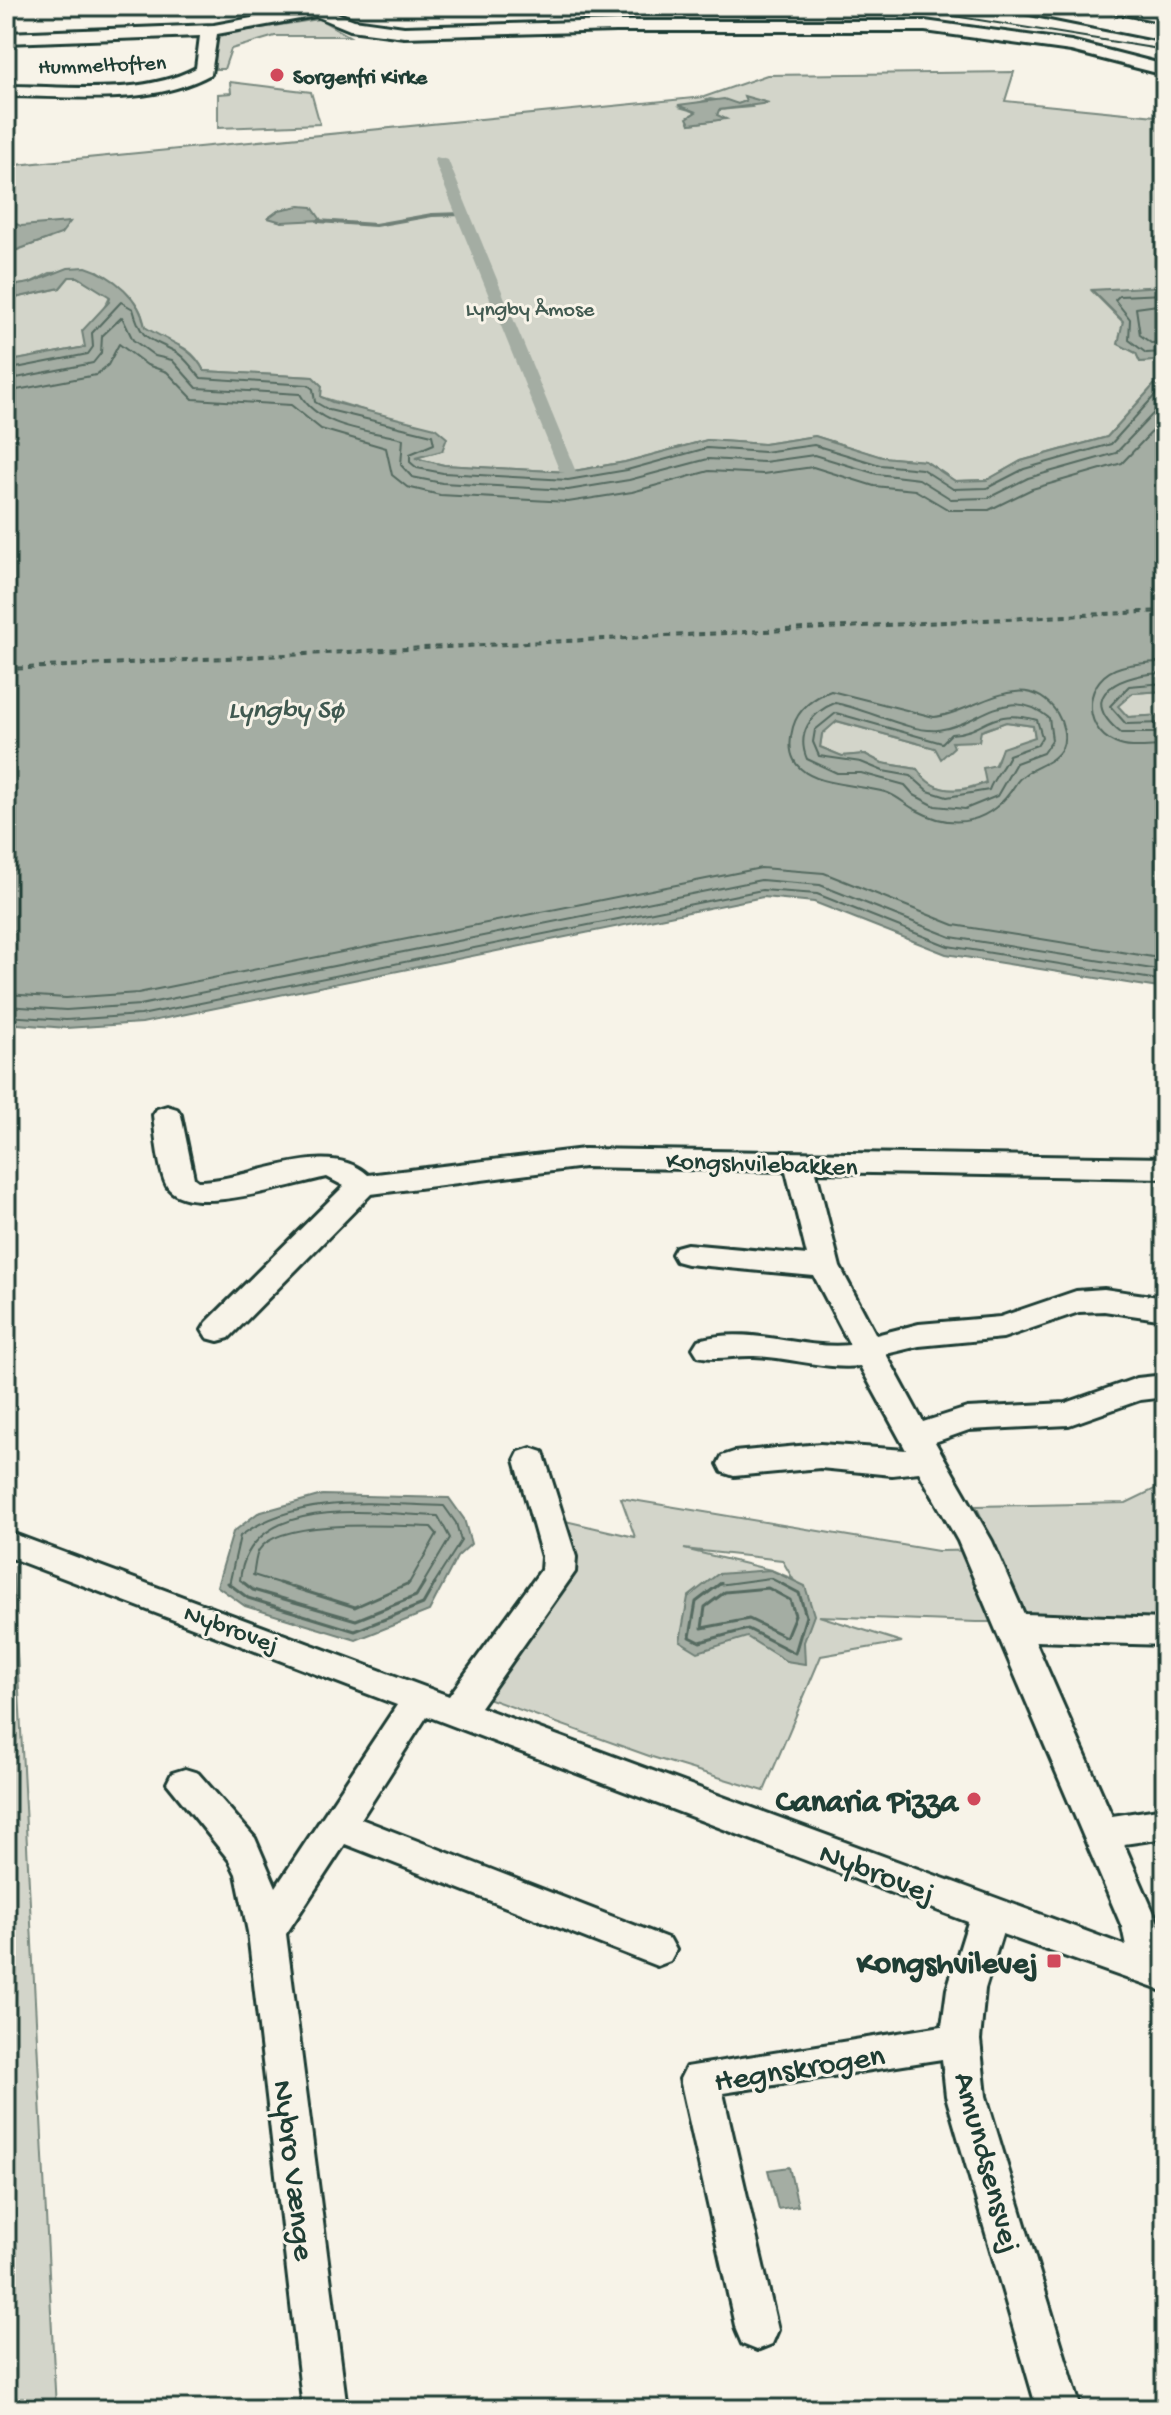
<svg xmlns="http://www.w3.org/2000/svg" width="1171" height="2415" font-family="'Gochi Hand',sans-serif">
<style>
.green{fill:#d3d5ca;stroke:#79897f;stroke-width:2;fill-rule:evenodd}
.water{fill:#a4ada3;stroke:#6f8077;stroke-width:2;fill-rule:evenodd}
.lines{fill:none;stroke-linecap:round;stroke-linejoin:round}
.shore-far1{stroke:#546a60;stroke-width:2}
.shore{stroke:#546a60;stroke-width:3}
.stream{stroke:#6f8077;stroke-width:4}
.canal{fill:#a4ada3;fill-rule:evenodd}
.ferry{stroke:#405950;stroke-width:2;stroke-dasharray:6 5;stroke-linecap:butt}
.minor-casing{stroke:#1f3d34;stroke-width:6}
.highway-casing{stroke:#1f3d34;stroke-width:6}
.minor{fill:#f7f3e8;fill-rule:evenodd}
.highway{fill:#f7f3e8;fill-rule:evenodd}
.tram{stroke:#1f3d34;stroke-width:2}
.poi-dot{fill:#d1495b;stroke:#f7f3e8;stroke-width:3}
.labels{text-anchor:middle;stroke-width:6;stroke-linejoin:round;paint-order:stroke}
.far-street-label{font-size:22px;fill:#1f3d34;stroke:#f7f3e8}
.far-poi-label{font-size:22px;font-weight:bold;fill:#1f3d34;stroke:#f7f3e8;text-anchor:start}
.far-park-label{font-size:22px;fill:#435b52;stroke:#f7f3e8}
.street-label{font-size:26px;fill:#1f3d34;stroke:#f7f3e8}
.water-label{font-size:28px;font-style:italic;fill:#405950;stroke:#f7f3e8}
.near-poi-label{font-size:32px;font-weight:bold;fill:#1f3d34;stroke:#f7f3e8;text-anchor:end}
.near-street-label{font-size:32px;fill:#1f3d34;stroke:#f7f3e8}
</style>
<rect width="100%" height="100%" fill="#f7f3e8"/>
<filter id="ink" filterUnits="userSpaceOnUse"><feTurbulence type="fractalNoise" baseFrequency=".0125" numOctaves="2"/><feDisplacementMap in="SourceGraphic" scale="16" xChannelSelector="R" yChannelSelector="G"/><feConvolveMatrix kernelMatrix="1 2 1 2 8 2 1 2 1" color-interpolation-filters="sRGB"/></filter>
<g filter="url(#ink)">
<!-- green -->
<g class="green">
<polygon points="319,19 349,36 275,36 231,49 224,69 215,69 216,35"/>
<path d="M 1014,72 L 1005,101 L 1165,117 L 1165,286 L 1092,291 L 1123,322 L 1119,344 L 1136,353 L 1140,362 L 1165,360 L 1165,383 L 1154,385 L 1107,437 L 1021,461 L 987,480 L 955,481 L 925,461 L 881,457 L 815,436 L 764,444 L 707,440 L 625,462 L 568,472 L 444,465 L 415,458 L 442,451 L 385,417 L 321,397 L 312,377 L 204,371 C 187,335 158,347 145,327 C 142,322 143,315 139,309 C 130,293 113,282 98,271 L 50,273 L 30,283 L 6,287 L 6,254 L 48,239 L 6,220 L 6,166 L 704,97 L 767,75 ZM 710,99 L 738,104 L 747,101 L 752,107 L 719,110 L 717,115 L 724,119 L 690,124 L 691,115 L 697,112 L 682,108 Z"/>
<polygon points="230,82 311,92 320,124 218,128 218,94 231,93"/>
<polygon points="69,277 78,277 110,296 85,347 6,362 6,300 60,288"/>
<polygon points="1165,691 1165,715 1128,717 1117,706 1132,693"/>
<path d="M 836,721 L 935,748 L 1006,722 L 1033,726 L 1035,738 L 1003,748 L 986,782 C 960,793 933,795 917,769 L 882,763 L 865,754 L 842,756 L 820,747 L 822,734 Z"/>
<path d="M 1165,1484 L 1165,1622 L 976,1622 L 819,1616 L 902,1642 L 821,1656 L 764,1791 L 652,1757 L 487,1698 L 567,1580 L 561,1520 L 635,1537 L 621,1498 L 938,1551 L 997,1550 L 976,1506 L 1126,1503 ZM 684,1549 L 782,1560 L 793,1579 L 771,1570 Z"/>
<polygon points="6,1571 13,1574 56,2409 6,2409"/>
</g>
<!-- water -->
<g class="water">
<polygon points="744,96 769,103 719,110 717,115 726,119 690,124 687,118 696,112 678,105 724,99 738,104 746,101"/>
<polygon points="299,206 312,207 321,220 282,222 268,218 279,210"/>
<polygon points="6,220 21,226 70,222 61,234 6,254"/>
<path d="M 86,267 C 114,276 140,298 145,327 C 167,342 191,345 204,371 L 313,377 L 322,386 L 321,397 L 332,402 L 435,428 L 447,438 L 442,451 L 415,458 L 444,465 L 568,472 L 625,462 L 707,440 L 764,444 L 815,436 L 882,457 L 925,461 L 955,481 L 987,480 L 1021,461 L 1107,437 L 1154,385 L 1165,383 L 1165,691 L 1133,693 L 1118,706 L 1128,717 L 1165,715 L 1165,989 L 946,954 L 814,902 L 763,897 L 142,1023 L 66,1028 L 6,1023 L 6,362 L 85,347 L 82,331 L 109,302 L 110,297 L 78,277 L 69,277 L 60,288 L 6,300 L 6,287 L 30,283 L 68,268 ZM 837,721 L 935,748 L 941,759 L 954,747 L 952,742 L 979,741 L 981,731 L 1006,722 L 1033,726 L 1035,737 L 1002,748 L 996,765 L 983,768 L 986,783 C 960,793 933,795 917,769 L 882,763 L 865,754 L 842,756 L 820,747 L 822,734 Z"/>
<polygon points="1165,286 1165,360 1140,362 1136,353 1118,344 1123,321 1092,290"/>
<polygon points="322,1495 449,1498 464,1519 471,1544 457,1557 429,1611 356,1640 245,1606 217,1586 233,1532 258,1513"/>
<polygon points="771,1570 805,1586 814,1615 804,1642 805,1664 786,1661 747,1637 698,1652 680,1641 688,1597 718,1574"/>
<polygon points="789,2167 798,2206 778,2209 768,2170"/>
</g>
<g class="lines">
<!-- shore-far1 -->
<g class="shore-far1">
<polyline points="1165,294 1119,296 1115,300 1130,319 1129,340 1146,353 1165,352"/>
<polyline points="1165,304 1136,308 1140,335 1151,343 1165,342"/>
<path d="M 6,370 L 88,354 L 93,347 L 92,333 L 121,302 L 133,309 C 142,341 147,337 174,351 C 184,355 193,370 201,378 L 308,385 L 313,389 L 315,402 L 329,410 L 432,435 L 434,444 L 410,454 L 410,462 L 417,468 L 443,473 L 568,480 L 627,470 L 707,448 L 764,452 L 814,445 L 880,465 L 922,469 L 953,489 L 987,488 L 1024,469 L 1111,444 L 1157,393 L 1165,391"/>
<path d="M 6,380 L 93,363 L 101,353 L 102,336 L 122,317 L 133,340 L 155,356 L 172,360 L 197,388 L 300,394 C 319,428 368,430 403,439 L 401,465 L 412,477 L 442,483 L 568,490 L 629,480 L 708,459 L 764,462 L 814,455 L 877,474 L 919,479 L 951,499 L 988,498 L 1028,478 L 1116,453 L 1165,401"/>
<polyline points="6,392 96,375 108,365 119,344 147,365 167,372 193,399 291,405 321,429 386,448 392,475 407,487 440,495 568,502 632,492 709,471 763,474 813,467 874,486 915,490 949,510 989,510 1032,489 1122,463 1165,418"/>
<path d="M 1165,661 C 1151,663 1135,663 1121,667 C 1084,677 1080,727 1115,743 C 1129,750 1149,746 1165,746"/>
<path d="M 1165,673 C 1127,673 1071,693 1121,733 L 1165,733"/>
<polyline points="1165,683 1129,686 1110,706 1126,724 1165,723"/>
<path d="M 831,691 L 934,717 C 973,714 1024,664 1057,713 C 1063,723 1067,737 1062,748 C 1052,767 1026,766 1015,785 C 992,822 956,832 916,810 C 904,804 898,796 885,792 C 845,781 776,788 793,727 C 798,709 814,697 831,691 Z"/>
<path d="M 835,703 C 864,708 911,733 938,730 C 980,725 1007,683 1049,718 L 1052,740 L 1043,753 L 1016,763 L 997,796 L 965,809 L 935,806 L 914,795 L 905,785 L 861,773 L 837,773 L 807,759 C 796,734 811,712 835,703 Z"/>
<path d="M 836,713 L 942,743 L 951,734 C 988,732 987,707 1037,720 L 1042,737 L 1037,745 L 1009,755 C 1003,769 994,776 989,790 L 947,797 L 928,791 L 911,776 L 883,771 L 861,762 L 819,756 L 813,742 L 815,730 Z"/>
<polyline points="6,994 66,998 138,993 761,868 824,873 954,925 1165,959"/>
<polyline points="6,1006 66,1010 140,1005 761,880 820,885 951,937 1165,971"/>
<polyline points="6,1016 66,1020 141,1015 762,890 817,894 948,946 1165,981"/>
<path d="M 229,1585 L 240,1536 C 300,1493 374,1504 444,1506 L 456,1523 L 461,1541 L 433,1585"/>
<path d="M 247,1585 L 240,1580 C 249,1492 375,1514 438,1516 L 450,1538 L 422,1585"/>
<path d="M 285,1585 L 253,1575 C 255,1568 255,1556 259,1550 C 279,1518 396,1526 431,1527 L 437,1534 L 408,1585"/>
<polyline points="718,1585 770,1578 784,1585"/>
</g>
<!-- shore -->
<g class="shore">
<polyline points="228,1583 248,1598 355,1631 423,1604 435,1583"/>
<polyline points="244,1583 253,1590 356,1620 416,1596 424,1583"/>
<polyline points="279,1583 355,1607 409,1583"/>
<polyline points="721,1583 696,1602 690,1637 700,1642 748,1629 795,1653 806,1616 799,1593 780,1583"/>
<polygon points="768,1588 790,1600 795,1615 786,1637 749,1619 702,1628 705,1607 725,1592"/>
</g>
<!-- stream -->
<polyline class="stream" points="318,221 375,225 432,215 463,214"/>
<!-- canal -->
<polygon class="canal" points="436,157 448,160 576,472 574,475 560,472 434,160"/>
<!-- ferry -->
<g class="ferry">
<polyline points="6,668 1165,610"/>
<polyline points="6,670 1165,612"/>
</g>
<defs>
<g id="minor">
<path d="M 316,6 L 344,6 L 334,12 L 354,20 L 404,27 L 616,21 L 925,21 L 1071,41 L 1165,65 L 1165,75 L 1071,51 L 925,31 L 616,31 L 404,37 L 350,30 L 316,16 L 217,34 L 211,74 C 151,107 72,96 6,96 L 6,86 C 66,86 142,97 196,68 L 200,36 L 6,43 L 6,33 L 214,25 Z"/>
<path d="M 167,1106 L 177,1109 L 181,1115 L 194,1178 L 198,1181 C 249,1181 327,1137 368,1175 L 584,1149 L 1165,1158 L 1165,1178 L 816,1172 L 840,1267 L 876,1335 L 919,1324 L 1000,1317 L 1076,1291 L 1104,1289 L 1165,1298 L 1165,1320 L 1104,1311 L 1079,1312 L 1003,1338 L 919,1346 L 886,1354 L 923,1422 L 967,1408 L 1066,1403 L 1137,1378 L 1165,1375 L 1165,1397 L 1140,1400 L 1069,1425 L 969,1430 L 935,1442 L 992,1541 L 1024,1614 L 1165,1619 L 1165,1645 L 1035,1641 L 1112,1816 L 1165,1808 L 1165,1838 L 1124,1844 L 1160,1927 L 1165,1992 L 1002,1934 L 985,1989 L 980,2040 L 986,2096 L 1081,2409 L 1037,2409 L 946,2096 L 942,2059 L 723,2093 L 778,2330 L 772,2344 L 757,2350 L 742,2344 L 736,2330 L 680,2079 L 686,2067 L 942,2026 L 947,1989 L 968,1922 L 427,1716 L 361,1819 L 670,1939 L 676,1950 L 670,1961 L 657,1966 L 345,1844 L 286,1934 L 347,2409 L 303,2409 L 248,1932 L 236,1874 L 229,1860 L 167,1783 L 172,1773 L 185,1769 L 198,1773 L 255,1838 L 276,1887 L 397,1705 L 6,1556 L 6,1531 L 449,1696 L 541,1570 L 542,1557 L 515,1460 L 519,1452 L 531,1448 L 543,1452 L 576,1557 L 575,1572 L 480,1707 L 1126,1946 L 1122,1927 L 958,1541 L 919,1472 L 892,1475 L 820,1468 L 734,1476 L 722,1472 L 718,1464 L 722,1456 L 734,1452 L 820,1444 L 906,1450 L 860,1366 C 825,1370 790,1357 754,1356 C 735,1355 717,1361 698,1356 L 693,1348 L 698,1340 C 752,1325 799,1350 850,1345 L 814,1276 L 687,1264 L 676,1261 L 672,1254 L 676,1247 L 687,1244 L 807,1255 L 786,1171 L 584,1167 L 371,1194 L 229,1338 L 218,1341 L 207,1338 L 202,1330 L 207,1322 L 344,1186 L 327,1177 C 292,1184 193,1217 169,1189 C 159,1178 155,1131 153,1115 L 157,1109 Z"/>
</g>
<polygon id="highway" points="1013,6 1064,6 1165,25 1165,41 1025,13"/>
</defs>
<!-- minor casing -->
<use href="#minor" class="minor-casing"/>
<!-- highway casing -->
<use href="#highway" class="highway-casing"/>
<!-- minor -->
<use href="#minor" class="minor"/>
<!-- highway -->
<use href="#highway" class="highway"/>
<!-- tram -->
<polyline class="tram" points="892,6 1165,50"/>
</g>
</g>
<!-- markers -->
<g class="poi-dot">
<circle cx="277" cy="75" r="8"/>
<circle cx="974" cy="1799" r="8"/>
<rect x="1046" y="1953" width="16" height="16" rx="4"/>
</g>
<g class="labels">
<!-- far-street labels -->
<g class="far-street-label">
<text transform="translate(102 63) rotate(-2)" y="8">Hummeltoften</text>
</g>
<!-- far-poi labels -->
<g class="far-poi-label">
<text x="293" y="83">Sorgenfri Kirke</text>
</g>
<!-- far-park labels -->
<g class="far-park-label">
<text x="530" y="315">Lyngby Åmose</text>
</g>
<!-- street labels -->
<g class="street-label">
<text transform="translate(762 1162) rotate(2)" y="9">Kongshvilebakken</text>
<text transform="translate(232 1627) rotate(20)" y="9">Nybrovej</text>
</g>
<!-- water labels -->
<g class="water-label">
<text x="286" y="717">Lyngby Sø</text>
</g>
<!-- near-poi labels -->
<g class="near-poi-label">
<text x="958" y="1810">Canaria Pizza</text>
<text x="1038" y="1972">Kongshvilevej</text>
</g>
<!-- near-street labels -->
<g class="near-street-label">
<text transform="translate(878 1871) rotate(21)" y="11">Nybrovej</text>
<text transform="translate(799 2066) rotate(-9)" y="11">Hegnskrogen</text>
<text transform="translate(990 2162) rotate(75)" y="11">Amundsensvej</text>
<text transform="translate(296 2170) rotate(83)" y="11">Nybro Vænge</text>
</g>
</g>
<!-- margin -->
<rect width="1171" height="2415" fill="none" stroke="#f7f3e8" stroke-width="32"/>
<rect x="16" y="16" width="1139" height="2383" fill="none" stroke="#1f3d34" stroke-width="3" filter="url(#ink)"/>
</svg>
